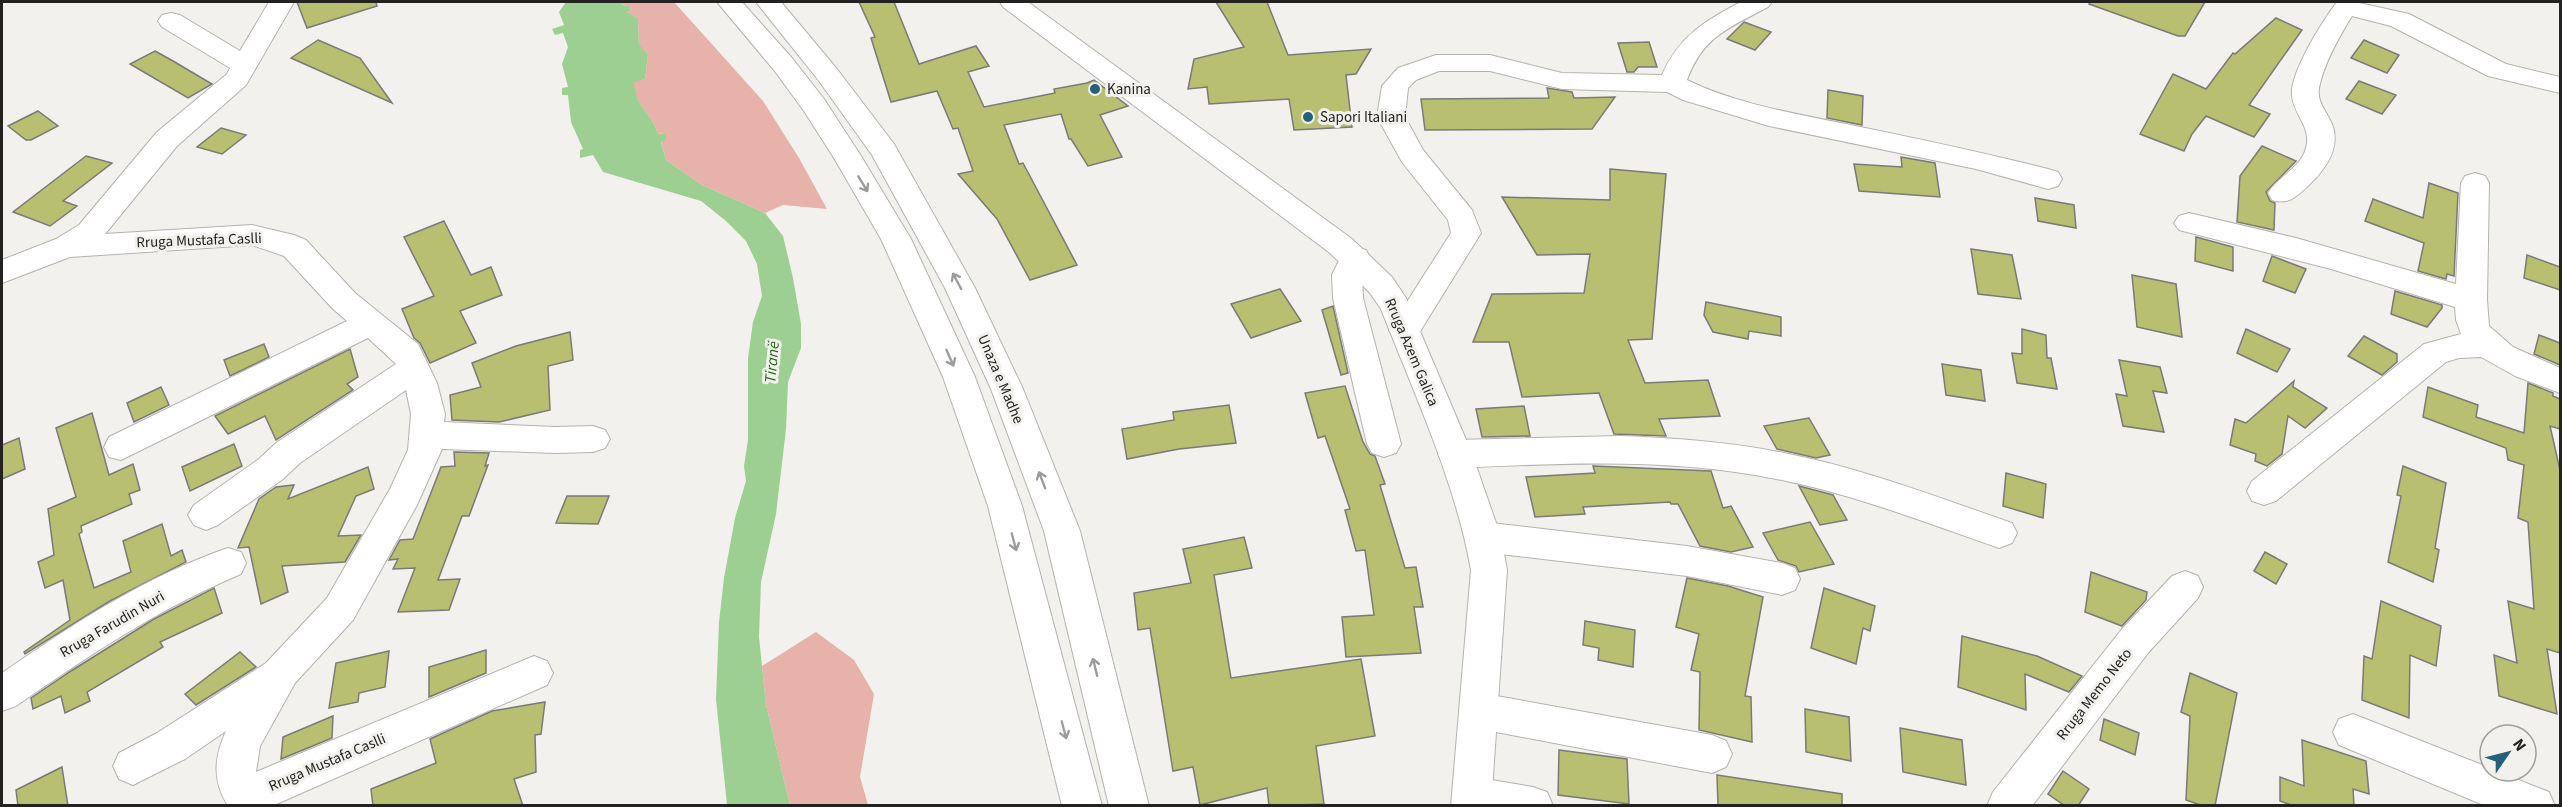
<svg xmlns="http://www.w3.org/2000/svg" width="2562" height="807" font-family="'Source Sans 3',sans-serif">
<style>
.green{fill:#e6b2aa}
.water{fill:#9ccf91}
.building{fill:#b9bf71;stroke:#7a7a77;stroke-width:1.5}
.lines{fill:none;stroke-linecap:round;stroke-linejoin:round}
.minor-casing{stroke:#b4b2af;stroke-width:2}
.major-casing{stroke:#b4b2af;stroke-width:2}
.highway-casing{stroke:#b4b2af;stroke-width:2}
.minor{fill:#fff;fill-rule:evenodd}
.major{fill:#fff;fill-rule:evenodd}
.highway{fill:#fff;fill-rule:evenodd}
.oneway{stroke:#9c9c9b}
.poi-dot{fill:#236278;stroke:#f3f1ee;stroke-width:2}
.labels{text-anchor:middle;stroke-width:6;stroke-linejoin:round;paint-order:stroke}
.poi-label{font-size:15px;fill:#232221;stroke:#f3f1ee;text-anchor:start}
.street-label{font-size:15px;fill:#232221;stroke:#f3f1ee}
.water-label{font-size:16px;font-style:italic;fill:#236412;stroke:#f3f1ee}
</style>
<rect width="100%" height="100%" fill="#f3f1ee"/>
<!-- green -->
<g class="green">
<path d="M 620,2 L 674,2 L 763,101 L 799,158 L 827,209 L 783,205 L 765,213 L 702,185 L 666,160 L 661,141 L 665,133 L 658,134 C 651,111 636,109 633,81 L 645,79 L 648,54 L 639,46 L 638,20 L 627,12 L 631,11 L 627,5 L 624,6 Z"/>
<polygon points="816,632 854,660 874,694 860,777 868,805 790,805 766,705 762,666"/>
</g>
<!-- water -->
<path class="water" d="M 566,2 L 620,2 L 624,6 L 628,5 L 631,11 L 627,12 L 638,19 L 639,45 L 648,54 L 645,79 L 634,82 C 636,109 651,111 658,134 L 665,133 L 666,140 L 661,142 L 666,160 L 702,185 L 765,213 L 783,236 L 793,278 L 801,324 L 801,348 L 788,382 L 786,429 L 776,514 L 761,582 L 759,637 L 766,705 L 790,805 L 727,805 L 716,699 L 719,622 L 724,578 L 735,518 L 746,481 L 744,466 L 748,440 L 748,358 L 753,322 L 762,296 L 757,264 L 746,241 L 726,221 L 701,201 L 603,172 L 593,155 L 580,158 L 580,150 L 583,149 L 571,122 L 568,95 L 562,95 L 562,88 L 568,87 L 562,64 L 568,47 L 563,33 L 555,35 L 552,29 L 564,25 L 559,12 Z"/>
<!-- building -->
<g class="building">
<polygon points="297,2 376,2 377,6 307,28"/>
<polygon points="859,2 894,2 919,64 976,46 989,66 968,72 984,107 1055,93 1054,89 1087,83 1094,80 1128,106 1100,115 1122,157 1088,166 1071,139 1069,139 1061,114 1004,125 1019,164 1023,163 1077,265 1030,280 997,219 958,174 973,171 958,128 953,129 937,91 891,102 871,38 875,37"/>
<polygon points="1216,2 1267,2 1288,55 1371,49 1356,74 1346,75 1352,127 1294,130 1289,99 1209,104 1207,87 1188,89 1194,59 1244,47"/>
<polygon points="2090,2 2205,2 2185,36 2178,36 2089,4"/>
<polygon points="2276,18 2302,30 2249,105 2270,114 2254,137 2206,116 2192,134 2184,151 2140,134 2173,74 2206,89 2233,53 2235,54"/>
<polygon points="1744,22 1771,32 1755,50 1727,39"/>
<polygon points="318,40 360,58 392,103 291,58"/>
<polygon points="2364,40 2399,55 2387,73 2351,58"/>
<polygon points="1649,42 1657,67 1638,67 1634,72 1627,72 1618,43"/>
<polygon points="155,51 173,61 212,84 188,98 130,64"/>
<polygon points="2359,81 2396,95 2382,114 2346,99"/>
<polygon points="1547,88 1572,92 1574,98 1615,97 1592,129 1425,130 1421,99 1549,98"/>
<polygon points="1828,90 1863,96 1862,125 1827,118"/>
<polygon points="38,111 58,126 31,140 26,140 8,126"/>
<polygon points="221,128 246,135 222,154 197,147"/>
<polygon points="2262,146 2296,161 2266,192 2270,201 2275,203 2274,230 2237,222 2240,176"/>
<polygon points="86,156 112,163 63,201 77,206 50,226 13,212"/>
<polygon points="1901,157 1935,163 1940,197 1859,191 1854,164 1902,167"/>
<polygon points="1610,169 1666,174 1652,339 1628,340 1645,383 1708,380 1720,416 1659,419 1666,436 1614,434 1599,393 1522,397 1509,342 1473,342 1492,294 1584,293 1590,254 1537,255 1502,197 1610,200"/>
<polygon points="2429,183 2458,193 2454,276 2447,274 2446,279 2418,271 2424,243 2365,221 2373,199 2423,218"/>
<polygon points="2035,198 2074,205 2076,228 2038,221"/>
<polygon points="444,221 471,275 491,267 502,295 460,311 476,343 430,363 420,343 414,338 402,309 434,296 404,237"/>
<polygon points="2196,237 2233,247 2233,271 2195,261"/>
<polygon points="1971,249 2012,255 2021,299 1978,294"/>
<polygon points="2527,255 2560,267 2560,290 2524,278"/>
<polygon points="2272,256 2306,269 2295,293 2263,281"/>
<polygon points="2132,275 2176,284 2182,337 2137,327"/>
<polygon points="1280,289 1301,321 1251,338 1231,304"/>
<polygon points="2395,291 2442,305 2442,308 2427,327 2391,314"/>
<polygon points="1706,302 1781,317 1781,336 1749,331 1748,339 1713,332 1704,315"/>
<polygon points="1333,306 1348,373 1341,375 1322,310"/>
<polygon points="2022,329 2046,335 2047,358 2051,358 2057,389 2017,383 2012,353 2022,354"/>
<polygon points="2246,329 2290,349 2277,372 2237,353"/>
<polygon points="570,332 573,360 548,366 550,410 499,422 452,420 450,395 481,387 472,363 516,346"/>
<polygon points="2539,335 2560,343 2560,365 2534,354"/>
<polygon points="2364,336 2397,354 2397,362 2382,375 2348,356"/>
<polygon points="264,344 269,357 230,376 224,360"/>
<polygon points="350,349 358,377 347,384 353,390 276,440 265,416 228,434 215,416"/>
<polygon points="2119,360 2160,367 2167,393 2153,391 2164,432 2123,426 2116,394 2127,396"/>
<polygon points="1942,364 1981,370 1985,401 1946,395"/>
<polygon points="2294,381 2293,387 2327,408 2305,428 2288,416 2282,454 2267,466 2255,461 2256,454 2230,445 2235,419 2246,423"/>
<polygon points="2528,383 2553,393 2553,396 2560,399 2560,429 2550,426 2560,470 2560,653 2547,649 2557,714 2499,696 2494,655 2517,663 2508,601 2534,609 2528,522 2518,518 2524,465 2508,460 2506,448 2423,417 2428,387 2478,405 2476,417 2524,433"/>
<polygon points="1345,386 1363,442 1370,454 1375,456 1385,484 1380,485 1405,568 1416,567 1423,607 1414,607 1421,653 1346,657 1342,617 1374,615 1365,550 1356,551 1345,510 1350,509 1325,436 1318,438 1305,393"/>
<polygon points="161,387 169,405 134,422 127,403"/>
<polygon points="1229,405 1236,443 1179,449 1127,459 1122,429 1174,420 1173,412"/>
<polygon points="1524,406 1530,436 1482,437 1476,409"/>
<polygon points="92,413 109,475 133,464 140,490 129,494 132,504 81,526 82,532 79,534 94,588 131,572 123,541 162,524 171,556 182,550 186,562 110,601 25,654 24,652 70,620 63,580 45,588 38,562 54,555 48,509 76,497 56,428"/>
<polygon points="1809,418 1830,455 1816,458 1777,449 1764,426"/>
<polygon points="19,438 25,469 2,479 2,445"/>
<polygon points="234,444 242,466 190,491 182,467"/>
<polygon points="454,452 489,453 485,466 488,465 469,516 462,516 438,580 460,579 449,610 398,612 415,568 393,569 398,559 389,560 400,540 413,539 441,467 455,466"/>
<polygon points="1593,466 1711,471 1723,508 1731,506 1753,547 1731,552 1700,546 1678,504 1671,504 1670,502 1583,507 1585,514 1535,517 1526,477 1595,473"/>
<polygon points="2403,466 2446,483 2435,548 2439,550 2433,582 2388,562 2401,496 2397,495"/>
<polygon points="368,467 374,489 356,496 338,536 361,535 345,562 282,566 288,592 261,604 249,547 238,548 259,499 276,487 294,485 288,499"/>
<polygon points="2006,473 2046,484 2043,518 2003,506"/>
<polygon points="1799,486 1833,495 1847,520 1820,525"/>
<polygon points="567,496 609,496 598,524 556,523"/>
<polygon points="1810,522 1834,564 1799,572 1796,566 1778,560 1763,533"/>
<polygon points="1244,537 1252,568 1214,575 1231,678 1361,659 1375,736 1316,746 1324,804 1269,806 1267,788 1200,805 1193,767 1173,771 1150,628 1138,630 1134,593 1191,583 1183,549"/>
<polygon points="2265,552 2287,564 2276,584 2254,571"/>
<polygon points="2091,572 2147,592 2146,600 2122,626 2085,612"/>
<polygon points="1687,578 1728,586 1763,597 1745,696 1751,697 1752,742 1699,730 1700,672 1691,670 1699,634 1676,627"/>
<polygon points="214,588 222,613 160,642 163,647 87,692 90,701 65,713 61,696 33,709 31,698 71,671 154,619"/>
<polygon points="1824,588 1875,606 1870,631 1863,628 1856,664 1811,648"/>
<polygon points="2381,601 2441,626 2436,666 2410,655 2409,718 2362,700 2364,656 2372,659"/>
<polygon points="1585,621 1635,630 1633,667 1598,660 1599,648 1583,645"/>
<polygon points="1962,636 2037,656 2082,676 2069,692 2025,674 2026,710 1958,687"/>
<polygon points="486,650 486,673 429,697 429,667"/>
<polygon points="389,651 385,687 359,693 358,702 329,708 336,663"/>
<polygon points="240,652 256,667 196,705 185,694"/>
<polygon points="2190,673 2237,693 2215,806 2203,806 2186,800 2190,716 2181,712"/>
<polygon points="545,702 541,734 535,735 536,772 514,779 523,806 373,806 371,789 436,763 430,739 492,711"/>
<polygon points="1805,709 1849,717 1851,761 1806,752"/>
<polygon points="333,716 332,738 281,759 283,737"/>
<polygon points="2104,719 2139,733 2135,755 2100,740"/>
<polygon points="1900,728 1962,740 1966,785 1903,772"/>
<polygon points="2302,740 2366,761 2369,794 2353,789 2354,806 2294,806 2280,801 2280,777 2304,786"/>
<polygon points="1559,750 1627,759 1629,804 1558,795"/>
<polygon points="62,767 68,806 18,806 16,790"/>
<polygon points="2063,771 2089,789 2078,806 2065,806 2048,794"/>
<polygon points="1717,775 1842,794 1842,806 1718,806"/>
</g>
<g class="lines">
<defs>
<g id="minor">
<path d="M 269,2 L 294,2 L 246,85 L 177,146 L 105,234 L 252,225 L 294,235 L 306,240 L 355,293 L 418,344 L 437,383 L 445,414 L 444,422 L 555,427 L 593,426 L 605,430 L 610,439 L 605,448 L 593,452 L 555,453 L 442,449 L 417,505 L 353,620 L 295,683 L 260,746 L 256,772 L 534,656 L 547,661 L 553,673 L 547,685 L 272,806 L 228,806 C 212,780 214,758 226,731 L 185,759 L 133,785 L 119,779 L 113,766 L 119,753 L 157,733 L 266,663 L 327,598 L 390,489 L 408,450 L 411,414 L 406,390 L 300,463 L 283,479 L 218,525 L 206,530 L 194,525 L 188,515 L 194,505 L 259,459 L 276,443 L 396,364 L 368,338 L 121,460 L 109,457 L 104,447 L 109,437 L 347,321 L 333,309 L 284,256 L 252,245 L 70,257 L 2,283 L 2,260 L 56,239 L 79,225 L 157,132 L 227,74 L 230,68 L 162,27 L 158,21 L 162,15 L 171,13 L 180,15 L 240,51 Z"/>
<path d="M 1741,2 L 1772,2 L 1768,7 C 1729,28 1703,36 1687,80 C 1736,104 1793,113 1846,124 C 1914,138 1981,152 2048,169 L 2058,172 L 2062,179 L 2058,186 L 2048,189 L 1976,169 L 1769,126 L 1683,100 L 1667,92 L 1562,89 L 1490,71 L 1439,71 L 1416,80 L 1408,88 L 1405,117 L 1423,150 L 1472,210 L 1481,233 L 1416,338 L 1405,342 L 1394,338 L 1389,330 L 1451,233 L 1448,220 L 1402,162 L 1377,117 L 1382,86 L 1398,68 L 1436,55 L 1490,55 L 1562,73 L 1662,75 C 1678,37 1706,20 1741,2 Z"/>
<path d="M 2337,2 L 2355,2 L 2409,14 L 2506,64 L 2560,77 L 2560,93 L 2488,76 L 2391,26 L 2352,16 C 2339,37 2324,63 2319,88 C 2317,100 2324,108 2329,118 C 2344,144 2327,168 2308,186 C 2296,197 2288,205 2272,200 L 2268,193 C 2278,176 2301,168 2306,148 C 2312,127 2294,116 2292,96 C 2289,74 2323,20 2337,2 Z"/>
<polygon points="2475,173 2485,176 2489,183 2487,300 2489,326 2513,347 2560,368 2560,393 2515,376 2481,357 2459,358 2446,362 2276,501 2264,505 2252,501 2247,491 2252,481 2424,344 2461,334 2456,320 2455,307 2331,269 2179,230 2174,223 2179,216 2189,213 2296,238 2456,284 2461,183 2465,176"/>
<polygon points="1355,247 1366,250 1370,258 1362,275 1363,298 1401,444 1396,453 1384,457 1372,453 1367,444 1333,298 1332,275 1344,250"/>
<path d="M 1621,436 C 1676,438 1730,442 1784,453 C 1862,468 1937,497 2012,523 L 2017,533 L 2012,543 L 1999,548 C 1929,524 1859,496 1786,481 C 1677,457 1565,463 1455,468 L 1443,464 L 1438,454 L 1443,444 L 1455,440 Z"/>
<polygon points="1483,522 1687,546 1782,563 1795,568 1800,579 1795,590 1782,595 1687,576 1483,552 1470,548 1465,537 1470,526"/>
<path d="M 228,548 L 241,552 L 246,563 L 241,574 C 160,608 88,656 16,706 L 2,711 L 2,673 C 73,624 146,576 228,548 Z"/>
<polygon points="2185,571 2198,576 2203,587 2198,598 2148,653 2032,806 1987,806 1993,792 2122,629 2172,576"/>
<polygon points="1480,693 1712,735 1726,741 1732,754 1726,767 1712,773 1480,729 1466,724 1461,711 1466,698"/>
<polygon points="2353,714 2490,768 2490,771 2496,771 2549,792 2555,806 2486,806 2339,745 2333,732 2339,719"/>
<polygon points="1473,777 1533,787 1547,792 1553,806 1457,806 1453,796 1459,782"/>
</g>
<path id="major" d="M 1000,2 L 1028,2 L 1352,239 L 1392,277 L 1406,298 L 1472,454 L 1501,537 L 1507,570 L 1491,806 L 1451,806 L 1471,570 C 1455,480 1414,394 1381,309 L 1370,293 L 1330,253 L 1003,7 Z"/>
<g id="highway">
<polygon points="717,2 742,2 792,58 824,99 861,156 911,239 975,377 1022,506 1102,806 1062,806 988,506 943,377 881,239 834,158 804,111 774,70"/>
<polygon points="756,2 781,2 837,69 894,144 975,288 1023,389 1080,531 1149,806 1109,806 1044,531 991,389 945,288 872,155 819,81"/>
</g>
</defs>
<!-- minor casing -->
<use href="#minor" class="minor-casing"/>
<!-- major casing -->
<use href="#major" class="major-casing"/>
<!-- highway casing -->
<use href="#highway" class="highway-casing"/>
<!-- minor -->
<use href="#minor" class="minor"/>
<!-- major -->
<use href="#major" class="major"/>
<!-- highway -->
<use href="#highway" class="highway"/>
</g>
<!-- one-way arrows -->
<defs><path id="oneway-shaft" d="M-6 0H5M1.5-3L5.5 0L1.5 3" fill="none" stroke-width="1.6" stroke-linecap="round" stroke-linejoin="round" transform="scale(1.5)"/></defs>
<g class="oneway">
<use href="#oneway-shaft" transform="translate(863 184) rotate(59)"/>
<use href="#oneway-shaft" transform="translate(957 281) rotate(-118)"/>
<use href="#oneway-shaft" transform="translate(950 358) rotate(66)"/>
<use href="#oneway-shaft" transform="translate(1042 480) rotate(-111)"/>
<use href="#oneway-shaft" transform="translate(1014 542) rotate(75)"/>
<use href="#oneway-shaft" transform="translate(1095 667) rotate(-104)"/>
<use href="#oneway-shaft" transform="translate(1064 730) rotate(75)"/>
</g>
<!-- markers -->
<g class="poi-dot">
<circle cx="1095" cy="89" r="6"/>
<circle cx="1308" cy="117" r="6"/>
</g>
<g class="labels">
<!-- poi labels -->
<g class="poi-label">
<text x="1107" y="94">Kanina</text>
<text x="1320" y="122">Sapori Italiani</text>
</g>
<!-- street labels -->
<g class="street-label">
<text transform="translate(199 240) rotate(-2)" y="5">Rruga Mustafa Caslli</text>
<text transform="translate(1412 352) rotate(67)" y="5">Rruga Azem Galica</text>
<text transform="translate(1001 379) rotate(67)" y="5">Unaza e Madhe</text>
<text transform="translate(112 624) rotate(-30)" y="5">Rruga Farudin Nuri</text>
<text transform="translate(2094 694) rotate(-52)" y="5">Rruga Memo Neto</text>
<text transform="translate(327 762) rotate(-23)" y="5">Rruga Mustafa Caslli</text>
</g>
<!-- water labels -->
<g class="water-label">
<text transform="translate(771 362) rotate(-85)" y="6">Tiranë</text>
</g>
</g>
<!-- border -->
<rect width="2562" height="807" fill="none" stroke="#232221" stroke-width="6"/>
<!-- north arrow -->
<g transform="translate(2508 753) rotate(55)"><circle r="28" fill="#f3f1ee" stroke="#a09e9c" stroke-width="1.5"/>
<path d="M0-4.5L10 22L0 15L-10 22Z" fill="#236278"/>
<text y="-9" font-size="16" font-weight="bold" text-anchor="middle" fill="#232221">N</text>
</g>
</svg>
